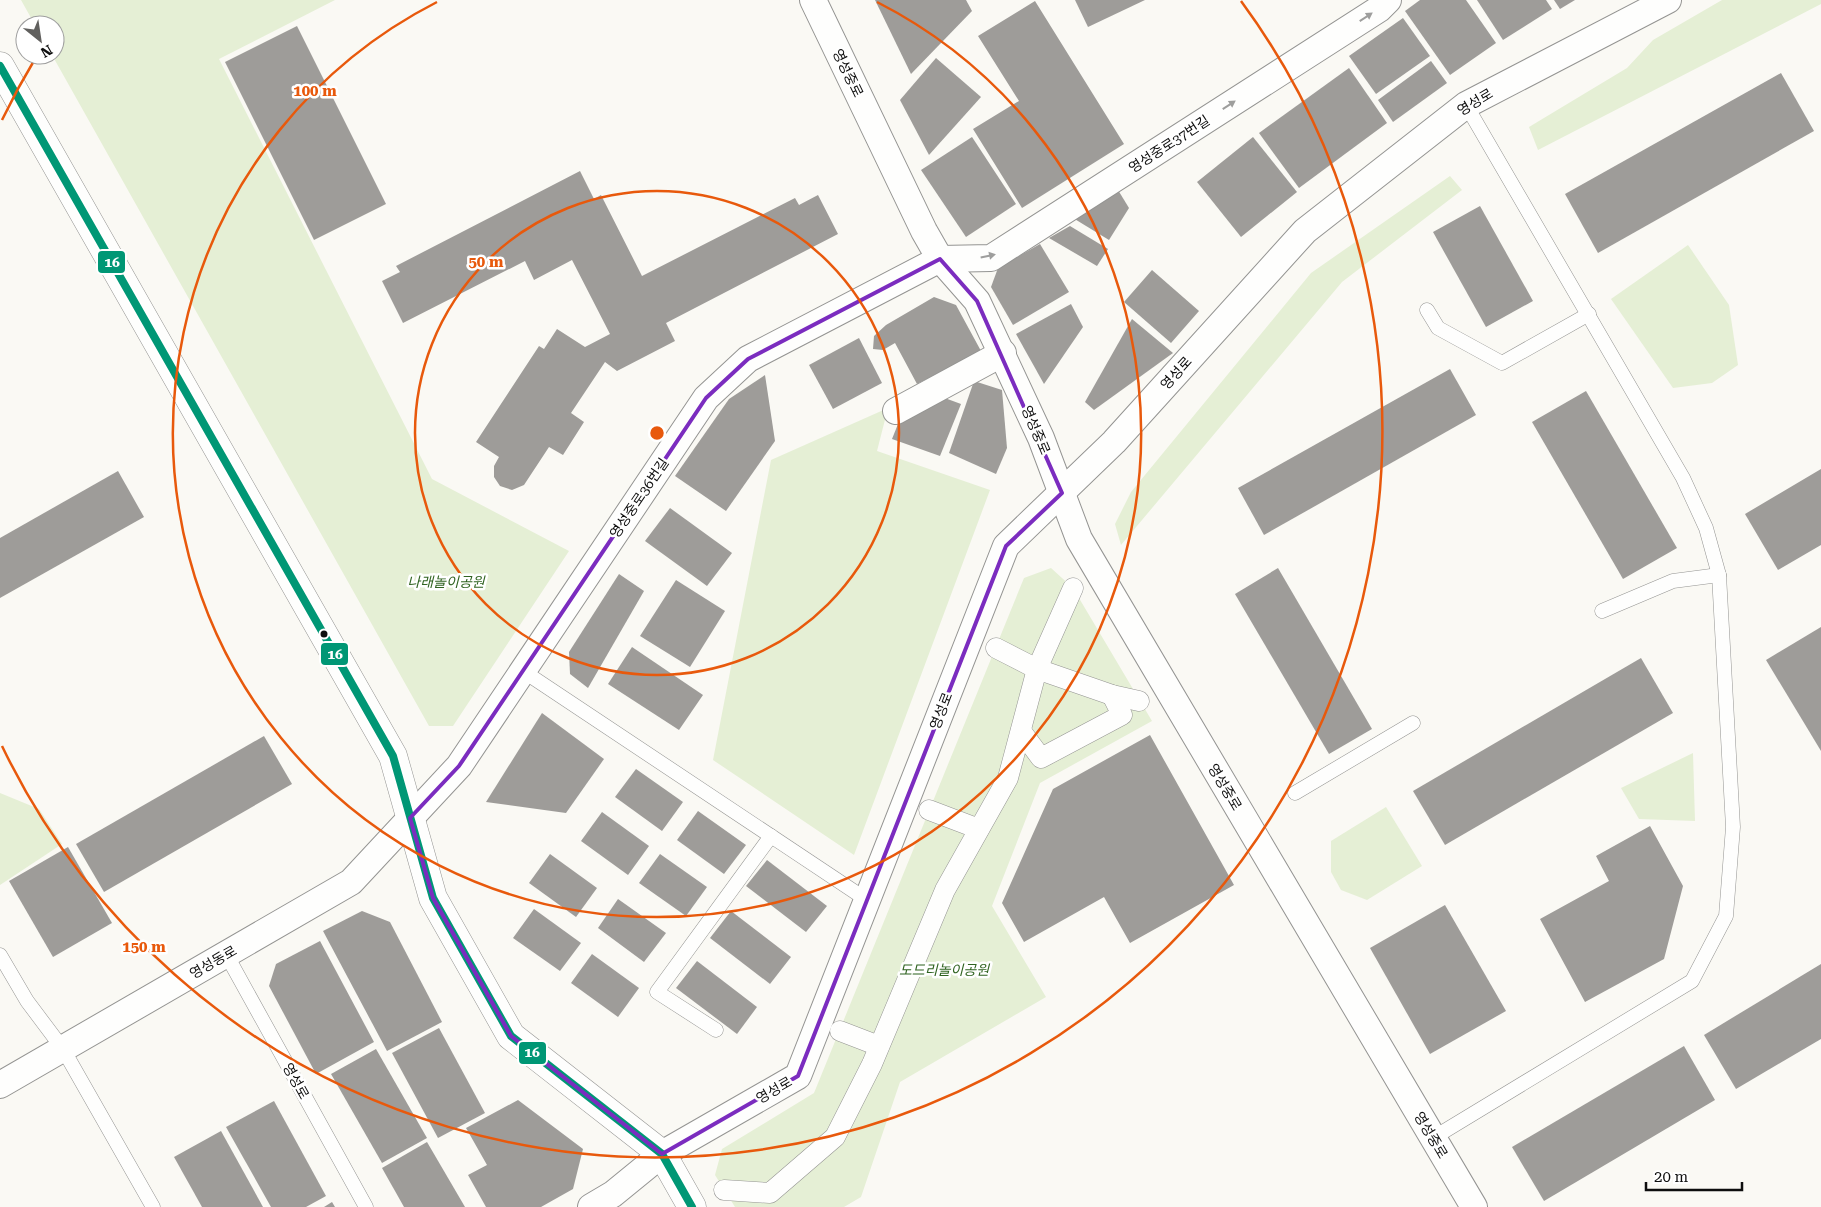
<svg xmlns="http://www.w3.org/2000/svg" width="1821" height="1207" font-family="'Roboto Serif','Noto Sans KR',serif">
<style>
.green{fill:#e5efd5}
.building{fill:#9e9c99}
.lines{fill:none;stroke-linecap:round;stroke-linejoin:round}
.service-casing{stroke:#949492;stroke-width:15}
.pedestrian-casing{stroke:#949492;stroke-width:21}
.minor-casing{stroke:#949492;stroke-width:28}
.tertiary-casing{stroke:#949492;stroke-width:29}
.service{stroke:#fefefd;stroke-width:14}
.pedestrian{stroke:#fefefd;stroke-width:20}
.minor{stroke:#fefefd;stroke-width:26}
.tertiary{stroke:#fefefd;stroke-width:28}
.bus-1-casing{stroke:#fff;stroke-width:11}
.bus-1{stroke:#009775;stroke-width:8}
.oneway{fill:#9e9e9d}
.marked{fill:none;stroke:#7b2cbf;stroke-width:4;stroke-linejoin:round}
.ring{fill:none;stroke:#e8590c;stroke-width:2.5}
.bus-dot{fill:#0e0e0e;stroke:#fff;stroke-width:2}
.labels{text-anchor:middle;stroke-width:5;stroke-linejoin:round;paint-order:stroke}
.street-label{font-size:14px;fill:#0e0e0e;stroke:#fff}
.park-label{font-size:14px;font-style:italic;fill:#306321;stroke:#fff}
.centre{fill:#e8590c;stroke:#fff;stroke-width:2.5}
.ring-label{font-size:15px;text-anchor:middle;font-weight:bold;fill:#e8590c;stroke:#fff;stroke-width:5;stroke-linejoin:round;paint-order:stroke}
.line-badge{stroke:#fff;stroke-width:2}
.badge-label{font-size:14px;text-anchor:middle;font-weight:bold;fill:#fff}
</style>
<rect width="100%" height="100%" fill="#faf9f4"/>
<!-- green -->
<g class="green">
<polygon points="21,0 335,0 219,59 432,479 569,551 453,726 429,726 52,55 55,55 55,25 35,25"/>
<polygon points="1722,0 1821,0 1821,4 1538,150 1529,127 1627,68 1653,40"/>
<polygon points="1450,176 1462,190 1342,282 1121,545 1115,524 1131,492 1311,273"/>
<polygon points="1688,245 1729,305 1738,365 1712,383 1673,388 1611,299"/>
<polygon points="888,408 877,451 990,490 854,855 713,760 771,460"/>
<polygon points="1051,568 1073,588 1152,721 1040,783 992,906 1046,997 900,1082 861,1197 844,1207 735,1207 715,1175 722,1149 814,1093 1024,578"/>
<polygon points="1693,753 1695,821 1639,819 1621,788"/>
<polygon points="0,793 39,809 62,844 0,885"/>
<polygon points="1386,807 1422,866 1367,900 1341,890 1331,872 1331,841"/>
</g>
<!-- building -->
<g class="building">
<polygon points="875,0 966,0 972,11 911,74"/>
<polygon points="1075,0 1145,0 1088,27"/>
<polygon points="1420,0 1466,0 1496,43 1450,75 1405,11"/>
<polygon points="1477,0 1546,0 1552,9 1503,40"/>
<polygon points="1554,0 1575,0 1560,9"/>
<polygon points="1035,1 1124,144 1022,208 973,129 1019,101 978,36"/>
<polygon points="1403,18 1430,56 1376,94 1349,56"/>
<polygon points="297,26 386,204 314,240 225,62"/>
<polygon points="936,58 981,97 929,155 900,100"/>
<polygon points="1431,61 1447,83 1393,122 1378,100"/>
<polygon points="1349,68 1387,123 1299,188 1259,133"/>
<polygon points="1781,73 1814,131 1598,253 1565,194"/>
<polygon points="972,137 1016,204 966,237 921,170"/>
<polygon points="1253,137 1297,192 1241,237 1197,182"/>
<polygon points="580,171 594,199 601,195 642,276 795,198 799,205 818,195 838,234 666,323 675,341 617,371 605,362 571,413 584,422 563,455 549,447 524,485 512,490 500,486 494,477 494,466 499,457 476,442 539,346 544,349 557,329 585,347 610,334 572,260 534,280 525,261 403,323 382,281 400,272 396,266"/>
<polygon points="1118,190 1129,208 1109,240 1073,218"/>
<polygon points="1480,206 1533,301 1486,327 1433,232"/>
<polygon points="1070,226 1108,249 1097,266 1049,238"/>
<polygon points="1040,244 1069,292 1013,325 991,287 998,268"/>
<polygon points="1152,270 1199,311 1171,343 1124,302"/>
<polygon points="934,297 956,305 981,351 917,384 895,343 883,350 873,349 874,336 886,325"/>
<polygon points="1071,304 1083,327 1044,384 1016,334"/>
<polygon points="1132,319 1173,353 1094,410 1085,402"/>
<polygon points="859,338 882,383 833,409 809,365"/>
<polygon points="1450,369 1476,415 1264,535 1238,488"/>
<polygon points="765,375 775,441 726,511 675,476 729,399"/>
<polygon points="974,381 1002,390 1007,448 996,474 949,453"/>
<polygon points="1586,391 1677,548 1623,579 1532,422"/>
<polygon points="942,397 961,404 940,456 892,439 900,419"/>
<polygon points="1821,469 1821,545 1778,570 1745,514"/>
<polygon points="118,471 144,517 0,598 0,538"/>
<polygon points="670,508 732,553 707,586 645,541"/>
<polygon points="1278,568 1372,729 1329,754 1235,594"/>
<polygon points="619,574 644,591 588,688 570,674 569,652"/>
<polygon points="676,580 725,611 690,667 640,636"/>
<polygon points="1821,627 1821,751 1766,660"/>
<polygon points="632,647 703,695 679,730 608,684"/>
<polygon points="1641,658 1673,713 1445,845 1413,791"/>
<polygon points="542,713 604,759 566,813 486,802"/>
<polygon points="1150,735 1234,885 1130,943 1104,897 1024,942 1002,903 1053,789"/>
<polygon points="264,736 292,784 104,892 76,844"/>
<polygon points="636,769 683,802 662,831 615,797"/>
<polygon points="698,811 746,845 724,874 677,840"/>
<polygon points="602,812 649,846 628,875 581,841"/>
<polygon points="1650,826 1683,886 1664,959 1585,1002 1540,919 1609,881 1596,856"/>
<polygon points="68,847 112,923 53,957 9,881"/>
<polygon points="550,854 597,888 576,917 529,883"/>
<polygon points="660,854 707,887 686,916 639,883"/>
<polygon points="767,860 827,906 806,932 746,886"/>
<polygon points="618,899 666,933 644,962 598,928"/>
<polygon points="1445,905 1506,1011 1430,1054 1370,948"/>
<polygon points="534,909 581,943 560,971 513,938"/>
<polygon points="362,911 390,922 442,1022 387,1051 323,931"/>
<polygon points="731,911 791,957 770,984 710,938"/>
<polygon points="320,941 374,1042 316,1074 269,986 276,964"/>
<polygon points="592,954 639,988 618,1017 571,983"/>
<polygon points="697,961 757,1007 737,1034 676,988"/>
<polygon points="1821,964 1821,1039 1736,1089 1704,1035"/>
<polygon points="439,1028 485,1113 438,1138 392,1053"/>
<polygon points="1684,1046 1715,1100 1544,1201 1512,1147"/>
<polygon points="376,1049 427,1138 382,1163 331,1074"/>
<polygon points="518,1100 583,1149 573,1189 541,1207 486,1207 468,1175 487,1165 466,1128"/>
<polygon points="274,1101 326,1196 306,1207 271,1207 226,1127"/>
<polygon points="221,1131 263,1207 202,1207 174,1157"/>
<polygon points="427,1142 465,1207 404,1207 382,1168"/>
<polygon points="332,1202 335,1207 324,1207"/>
</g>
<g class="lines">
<defs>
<g id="service">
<polyline points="1427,310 1438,328 1502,363 1589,314"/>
<polyline points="1602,611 1673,581 1719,575"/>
<polyline points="523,671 867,900"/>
<polyline points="1295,793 1413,723"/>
<polyline points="226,954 366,1207"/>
<polyline points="0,955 27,1001 63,1049 153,1207"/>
<polyline points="716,1030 657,992 771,836"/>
<polyline points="1433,1138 1692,981 1726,916 1733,827 1719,575 1706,528 1683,478 1466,105"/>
</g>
<g id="pedestrian">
<polyline points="996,648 1037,669 1073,588"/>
<polyline points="1021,731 1041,758 1122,715 1112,695"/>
<polyline points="929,810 979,829"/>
<polyline points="840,1031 879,1046"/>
<polyline points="724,1190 770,1193 835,1137 872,1064 945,890 1008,778 1037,669 1112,695 1139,701"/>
</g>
<g id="minor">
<polyline points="813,0 924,231 940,259 977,301 1041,438 1079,539 1474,1207"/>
<polyline points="896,411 1003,353"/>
<polyline points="0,1085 351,882 459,766 706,398 748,359 940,259 991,258 1379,9 1388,0"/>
<polyline points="591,1207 613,1194 662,1154 798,1076 1006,546 1114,442 1305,231 1466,105 1668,0"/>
</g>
<polyline id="tertiary" points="0,66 393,756 433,898 511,1036 662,1154 692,1207"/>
</defs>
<!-- service casing -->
<use href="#service" class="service-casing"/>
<!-- pedestrian casing -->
<use href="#pedestrian" class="pedestrian-casing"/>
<!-- minor casing -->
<use href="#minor" class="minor-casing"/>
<!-- tertiary casing -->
<use href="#tertiary" class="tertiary-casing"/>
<!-- service -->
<use href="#service" class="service"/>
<!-- pedestrian -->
<use href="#pedestrian" class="pedestrian"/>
<!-- minor -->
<use href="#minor" class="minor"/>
<!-- tertiary -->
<use href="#tertiary" class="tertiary"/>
<defs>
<polyline id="bus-1" points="0,66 393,756 433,898 511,1036 662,1154 692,1207"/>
</defs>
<!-- bus-1 casing -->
<use href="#bus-1" class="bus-1-casing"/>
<!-- bus-1 -->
<use href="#bus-1" class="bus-1"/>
</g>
<!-- one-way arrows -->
<defs><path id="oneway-solid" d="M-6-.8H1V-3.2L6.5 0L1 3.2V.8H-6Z" transform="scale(1.25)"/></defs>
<g class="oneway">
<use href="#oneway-solid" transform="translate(1366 17) rotate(-33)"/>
<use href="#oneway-solid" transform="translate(1229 105) rotate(-33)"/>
<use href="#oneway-solid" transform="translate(988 256) rotate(-12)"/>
</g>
<!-- marked area -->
<path class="marked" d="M 940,259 L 977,301 L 1062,493 L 1006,546 L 798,1076 L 662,1154 L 511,1036 L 433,898 L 410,818 L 459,766 L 706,398 L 748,359 Z"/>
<!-- distance rings -->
<g class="ring">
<circle cx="657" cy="433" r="242"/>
<path d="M877 2A484 484 0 1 1 437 2"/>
<path d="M2 120A726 726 0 0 1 35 59M1241 1A726 726 0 1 1 2 746"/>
</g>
<!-- markers -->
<circle class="bus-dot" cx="324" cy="634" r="4.5"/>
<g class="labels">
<!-- street labels -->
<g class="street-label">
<text transform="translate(848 73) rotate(64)" y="5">영성중로</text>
<text transform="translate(1475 102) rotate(-31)" y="5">영성로</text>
<text transform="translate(1169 144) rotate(-33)" y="5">영성중로37번길</text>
<text transform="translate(1176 373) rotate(-48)" y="5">영성로</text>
<text transform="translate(1036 430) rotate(67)" y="5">영성중로</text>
<text transform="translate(639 498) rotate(-56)" y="5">영성중로36번길</text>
<text transform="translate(941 711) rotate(-69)" y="5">영성로</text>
<text transform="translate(1225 787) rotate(59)" y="5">영성중로</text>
<text transform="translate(213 962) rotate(-30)" y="5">영성동로</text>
<text transform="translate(296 1081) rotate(61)" y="5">영성로</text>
<text transform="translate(774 1090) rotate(-30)" y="5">영성로</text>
<text transform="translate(1431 1135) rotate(59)" y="5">영성중로</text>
</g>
<!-- park labels -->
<g class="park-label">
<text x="446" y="587">나래놀이공원</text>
<text x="944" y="975">도드리놀이공원</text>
</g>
</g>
<circle cx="657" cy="433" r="8" class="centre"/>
<g class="ring-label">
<text x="315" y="96">100 m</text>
<text x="486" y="267">50 m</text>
<text x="144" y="952">150 m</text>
</g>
<g class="line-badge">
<rect x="97" y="250" width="29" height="24" rx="5" fill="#009775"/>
<rect x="320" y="642" width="29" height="24" rx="5" fill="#009775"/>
<rect x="518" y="1041" width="29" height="24" rx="5" fill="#009775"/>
</g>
<g class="badge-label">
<text x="112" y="267">16</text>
<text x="335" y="659">16</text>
<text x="532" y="1057">16</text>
</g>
<!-- north arrow -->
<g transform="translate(40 40) rotate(150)"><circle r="24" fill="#ffffff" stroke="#9f9f9f"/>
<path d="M0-4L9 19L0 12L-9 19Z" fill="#61605e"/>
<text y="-8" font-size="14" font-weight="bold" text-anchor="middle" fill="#0e0e0e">N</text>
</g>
<!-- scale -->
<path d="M1646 1182v8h96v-8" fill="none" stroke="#0e0e0e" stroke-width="2.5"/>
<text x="1654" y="1182" font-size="15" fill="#0e0e0e" stroke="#ffffff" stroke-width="4" paint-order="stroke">20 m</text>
</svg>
